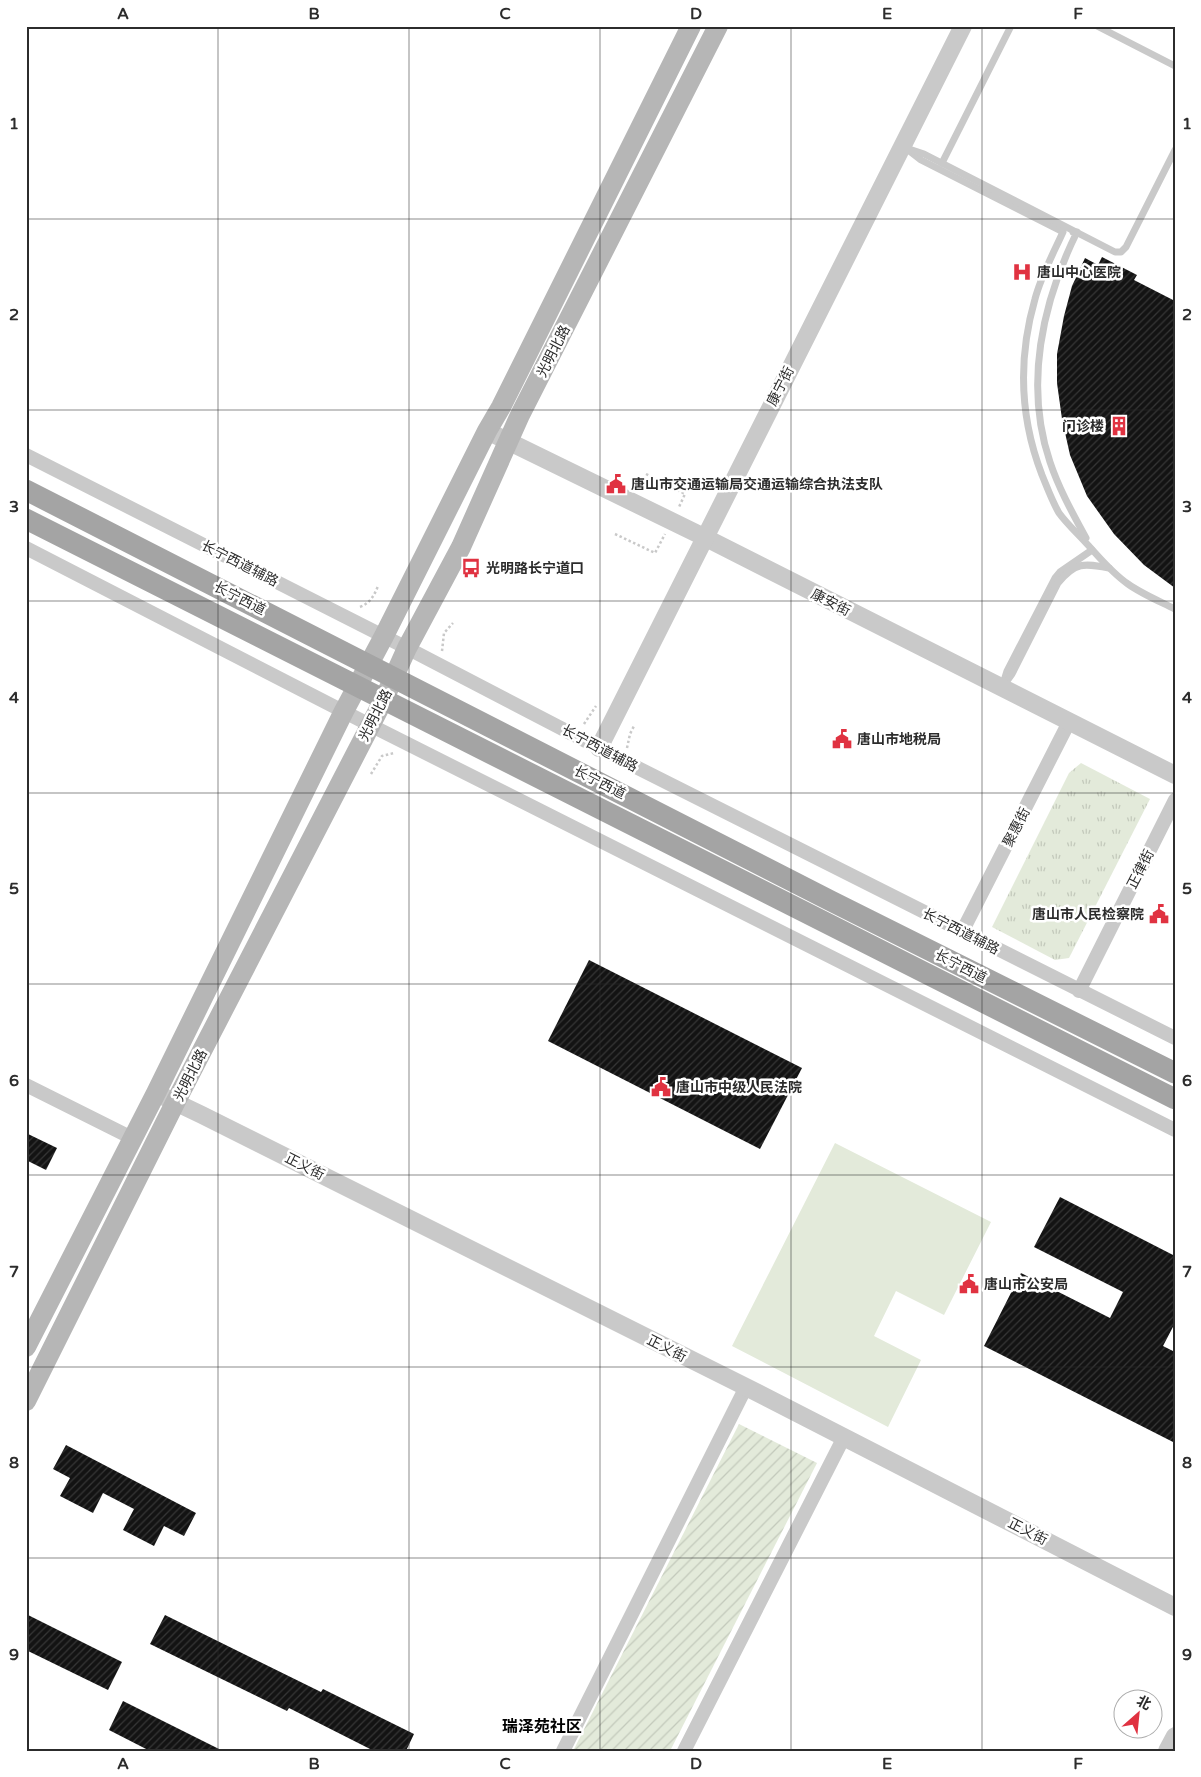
<svg xmlns="http://www.w3.org/2000/svg" width="1201" height="1777" font-family="'Varela Round','Noto Sans SC',sans-serif">
<style>
.park{fill:url(#park-tufts)}
.garden{fill:url(#garden-furrows)}
.pitch{fill:#e3eada}
.building{fill:url(#building-hatch)}
.lines{fill:none;stroke-linecap:round;stroke-linejoin:round}
.path{stroke:#c9c9c9;stroke-width:2.5;stroke-dasharray:2.5 2.5;stroke-linecap:butt}
.service{stroke:#c9c9c9;stroke-width:7}
.minor{stroke:#c9c9c9;stroke-width:14}
.tertiary{stroke:#c9c9c9;stroke-width:18}
.secondary{stroke:#b6b6b6;stroke-width:20}
.primary{stroke:#a4a4a4;stroke-width:21}
.grid{fill:none;stroke:#2c2c2c;stroke-width:1;stroke-opacity:0.55}
.labels{text-anchor:middle;stroke-width:5;stroke-linejoin:round;paint-order:stroke}
.poi-label{font-size:14px;font-weight:bold;fill:#2c2c2c;stroke:#fff;text-anchor:start}
.street-label{font-size:14px;fill:#2c2c2c;stroke:#fff}
.quarter-label{font-size:16px;font-weight:bold;fill:#000;stroke:#fff}
.neatline{fill:none;stroke:#2c2c2c;stroke-width:2}
.grid-label{font-size:16px;text-anchor:middle;font-weight:bold;fill:#2c2c2c}
</style>
<defs>
<pattern id="park-tufts" width="24" height="20" patternUnits="userSpaceOnUse" patternTransform="scale(1.25)"><rect width="24" height="20" fill="#e3eada"/><path d="M3 7l-1-3M5 7V3M7 7l1-3M15 17l-1-3M17 17v-4M19 17l1-3" fill="none" stroke="#c3c9bb"/></pattern>
<pattern id="garden-furrows" width="10" height="10" patternUnits="userSpaceOnUse" patternTransform="scale(1.25)"><rect width="10" height="10" fill="#e3eada"/><path d="M-1 1l2-2M0 10L10 0M9 11l2-2" fill="none" stroke="#c3c9bb"/></pattern>
<pattern id="building-hatch" width="6" height="6" patternUnits="userSpaceOnUse" patternTransform="scale(1.25)"><rect width="6" height="6" fill="#131313"/><path d="M-1 1l2-2M0 6l6-6M5 7l2-2" fill="none" stroke="#363636"/></pattern>
</defs>
<rect width="100%" height="100%" fill="#fff"/>
<!-- park -->
<polygon class="park" points="1081,763 1150,799 1069,958 1055,960 992,927 1069,773"/>
<!-- garden -->
<polygon class="garden" points="739,1424 817,1463 670,1751 573,1751"/>
<!-- pitch -->
<polygon class="pitch" points="835,1143 991,1222 944,1315 896,1291 874,1336 921,1360 888,1427 732,1346"/>
<!-- building -->
<g class="building">
<polygon points="1102,257 1137,275 1134,280 1175,301 1175,588 1144,565 1114,534 1087,496 1070,455 1062,419 1057,383 1057,354 1064,316 1072,286 1085,258 1098,265"/>
<polygon points="589,960 802,1068 760,1149 548,1041"/>
<polygon points="26,1133 57,1148 46,1170 26,1160"/>
<polygon points="1060,1197 1175,1256 1175,1323 1163,1346 1175,1352 1175,1443 984,1346 1021,1273 1110,1318 1123,1292 1034,1247"/>
<polygon points="66,1445 196,1513 184,1536 164,1526 154,1546 123,1530 134,1509 103,1493 93,1513 60,1496 70,1478 53,1469"/>
<polygon points="26,1614 122,1662 108,1690 26,1650"/>
<polygon points="165,1615 321,1692 323,1689 414,1734 406,1751 374,1751 289,1708 287,1711 150,1644"/>
<polygon points="123,1701 223,1751 150,1751 109,1730"/>
</g>
<g class="lines">
<!-- path -->
<g class="path">
<polyline points="646,474 685,494 679,507"/>
<polyline points="615,534 655,553 665,534"/>
<path d="M 360,607 C 370,603 374,596 378,586"/>
<polyline points="442,651 444,633 453,623"/>
<polyline points="584,724 596,706"/>
<polyline points="627,748 630,734 634,726"/>
<polyline points="371,774 382,756 394,753"/>
</g>
<!-- service -->
<g class="service">
<polyline points="1097,26 1175,66"/>
<path d="M 903,146 L 921,160 L 1063,232 C 1053,254 1041,276 1035,299 C 1018,358 1020,418 1042,475 C 1047,487 1052,501 1059,513 C 1067,524 1078,534 1087,544 C 1100,558 1112,573 1128,584 C 1142,594 1159,601 1175,609"/>
<polyline points="909,149 924,154 1115,252 1121,252 1126,247 1175,150"/>
<polyline points="942,163 1011,26"/>
<path d="M 1073,232 L 1077,232 C 1042,303 1024,385 1050,462 C 1059,489 1073,514 1086,538"/>
<polyline points="1003,684 1007,671 1055,578 1060,572 1092,550"/>
<path d="M 1002,688 L 1012,674 L 1058,583 C 1075,562 1084,563 1109,568"/>
</g>
<!-- minor -->
<g class="minor">
<polyline points="26,455 407,648 628,763 1175,1038"/>
<polyline points="26,548 370,725 1175,1130"/>
<polyline points="962,932 1069,722"/>
<polyline points="1079,991 1175,800"/>
<polyline points="26,1085 132,1138"/>
<polyline points="563,1751 746,1387"/>
<polyline points="684,1751 844,1437"/>
</g>
<!-- tertiary -->
<g class="tertiary">
<polyline points="487,431 704,537 1175,775"/>
<polyline points="599,748 963,26"/>
<polyline points="156,1093 202,1115 746,1387 1175,1607"/>
<polyline points="1167,1751 1175,1736"/>
</g>
<!-- secondary -->
<g class="secondary">
<polyline points="26,1347 156,1093 344,711 384,636 487,431 501,407 691,26"/>
<polyline points="26,1401 175,1103 384,699 407,648 461,547 520,415 718,26"/>
</g>
<!-- primary -->
<g class="primary">
<polyline points="26,490 831,901 1175,1073"/>
<polyline points="26,519 1175,1099"/>
</g>
</g>
<!-- grid -->
<path class="grid" d="M 218,26 L 218,1751M 409,26 L 409,1751M 600,26 L 600,1751M 791,26 L 791,1751M 982,26 L 982,1751M 26,219 L 1175,219M 26,410 L 1175,410M 26,601 L 1175,601M 26,793 L 1175,793M 26,984 L 1175,984M 26,1175 L 1175,1175M 26,1367 L 1175,1367M 26,1558 L 1175,1558"/>
<!-- icons -->
<defs>
<symbol id="hospital-bare" viewBox="-9 -9 18 18"><path d="M-5-5h3v3.5h4V-5h3V5h-3V1.5h-4V5h-3Z" fill="#e03241" stroke="#fff" stroke-width="2.5" paint-order="stroke"/></symbol>
<symbol id="building-bare" viewBox="-9 -9 18 18"><path d="M-4-6H4V6H1V3H-1V6H-4ZM-2.5-4.3h1.7v1.8h-1.7ZM.8-4.3h1.7v1.8H.8ZM-2.5-1h1.7V.8h-1.7ZM.8-1h1.7V.8H.8Z" fill="#e03241" stroke="#fff" stroke-width="2.5" paint-order="stroke"/></symbol>
<symbol id="civic-bare" viewBox="-9 -9 18 18"><path d="M-.6-6.5H3V-4.5H.6V-3L4-1V1h2V6H-6V1h2V-1L-.6-3ZM-1.2 2.5V6h2.4V2.5Z" fill="#e03241" stroke="#fff" stroke-width="2.5" paint-order="stroke"/></symbol>
<symbol id="bus-bare" viewBox="-9 -9 18 18"><path d="M-5-6H5V4H4V6H2V4H-2V6H-4V4H-5ZM-3.5-4V0h7V-4ZM-3.5 1.2v1.5H-2V1.2ZM2 1.2v1.5H3.5V1.2Z" fill="#e03241" stroke="#fff" stroke-width="2.5" paint-order="stroke"/></symbol>
</defs>
<g fill-rule="evenodd">
<use href="#hospital-bare" x="1008" y="258" width="28" height="28"/>
<use href="#building-bare" x="1105" y="412" width="28" height="28"/>
<use href="#civic-bare" x="602" y="470" width="28" height="28"/>
<use href="#bus-bare" x="457" y="554" width="28" height="28"/>
<use href="#civic-bare" x="828" y="725" width="28" height="28"/>
<use href="#civic-bare" x="1145" y="900" width="28" height="28"/>
<use href="#civic-bare" x="647" y="1073" width="28" height="28"/>
<use href="#civic-bare" x="955" y="1270" width="28" height="28"/>
</g>
<g class="labels">
<!-- poi labels -->
<g class="poi-label">
<text x="1037" y="277">唐山中心医院</text>
<text x="1104" y="431" text-anchor="end">门诊楼</text>
<text x="631" y="489">唐山市交通运输局交通运输综合执法支队</text>
<text x="486" y="573">光明路长宁道口</text>
<text x="857" y="744">唐山市地税局</text>
<text x="1144" y="919" text-anchor="end">唐山市人民检察院</text>
<text x="676" y="1092">唐山市中级人民法院</text>
<text x="984" y="1289">唐山市公安局</text>
</g>
<!-- street labels -->
<g class="street-label">
<text transform="translate(553 351) rotate(-63)" y="5">光明北路</text>
<text transform="translate(780 386) rotate(-63)" y="5">康宁街</text>
<text transform="translate(240 563) rotate(27)" y="5">长宁西道辅路</text>
<text transform="translate(240 598) rotate(27)" y="5">长宁西道</text>
<text transform="translate(831 602) rotate(27)" y="5">康安街</text>
<text transform="translate(375 715) rotate(-63)" y="5">光明北路</text>
<text transform="translate(600 748) rotate(28)" y="5">长宁西道辅路</text>
<text transform="translate(600 782) rotate(27)" y="5">长宁西道</text>
<text transform="translate(1016 827) rotate(-63)" y="5">聚惠街</text>
<text transform="translate(1140 869) rotate(-63)" y="5">正律街</text>
<text transform="translate(961 931) rotate(27)" y="5">长宁西道辅路</text>
<text transform="translate(961 966) rotate(27)" y="5">长宁西道</text>
<text transform="translate(190 1075) rotate(-63)" y="5">光明北路</text>
<text transform="translate(305 1166) rotate(27)" y="5">正义街</text>
<text transform="translate(667 1348) rotate(27)" y="5">正义街</text>
<text transform="translate(1028 1531) rotate(27)" y="5">正义街</text>
</g>
<!-- quarter labels -->
<g class="quarter-label">
<text x="542" y="1732">瑞泽苑社区</text>
</g>
</g>
<!-- border -->
<rect width="1201" height="1777" fill="none" stroke="#ffffff" stroke-width="55"/>
<!-- north arrow -->
<g transform="translate(1138 1714) rotate(27)"><circle r="24" fill="#ffffff" stroke="#ababab"/>
<path d="M0-4L9 19L0 12L-9 19Z" fill="#e03241"/>
<text y="-8" font-size="14" font-weight="bold" text-anchor="middle" fill="#2c2c2c">北</text>
</g>
<rect x="28" y="28" width="1146" height="1722" class="neatline"/>
<g class="grid-label">
<text x="123" y="19">A</text>
<text x="314" y="19">B</text>
<text x="505" y="19">C</text>
<text x="696" y="19">D</text>
<text x="887" y="19">E</text>
<text x="1078" y="19">F</text>
<text x="14" y="129">1</text>
<text x="1187" y="129">1</text>
<text x="14" y="320">2</text>
<text x="1187" y="320">2</text>
<text x="14" y="512">3</text>
<text x="1187" y="512">3</text>
<text x="14" y="703">4</text>
<text x="1187" y="703">4</text>
<text x="14" y="894">5</text>
<text x="1187" y="894">5</text>
<text x="14" y="1086">6</text>
<text x="1187" y="1086">6</text>
<text x="14" y="1277">7</text>
<text x="1187" y="1277">7</text>
<text x="14" y="1468">8</text>
<text x="1187" y="1468">8</text>
<text x="14" y="1660">9</text>
<text x="1187" y="1660">9</text>
<text x="123" y="1769">A</text>
<text x="314" y="1769">B</text>
<text x="505" y="1769">C</text>
<text x="696" y="1769">D</text>
<text x="887" y="1769">E</text>
<text x="1078" y="1769">F</text>
</g>
</svg>
